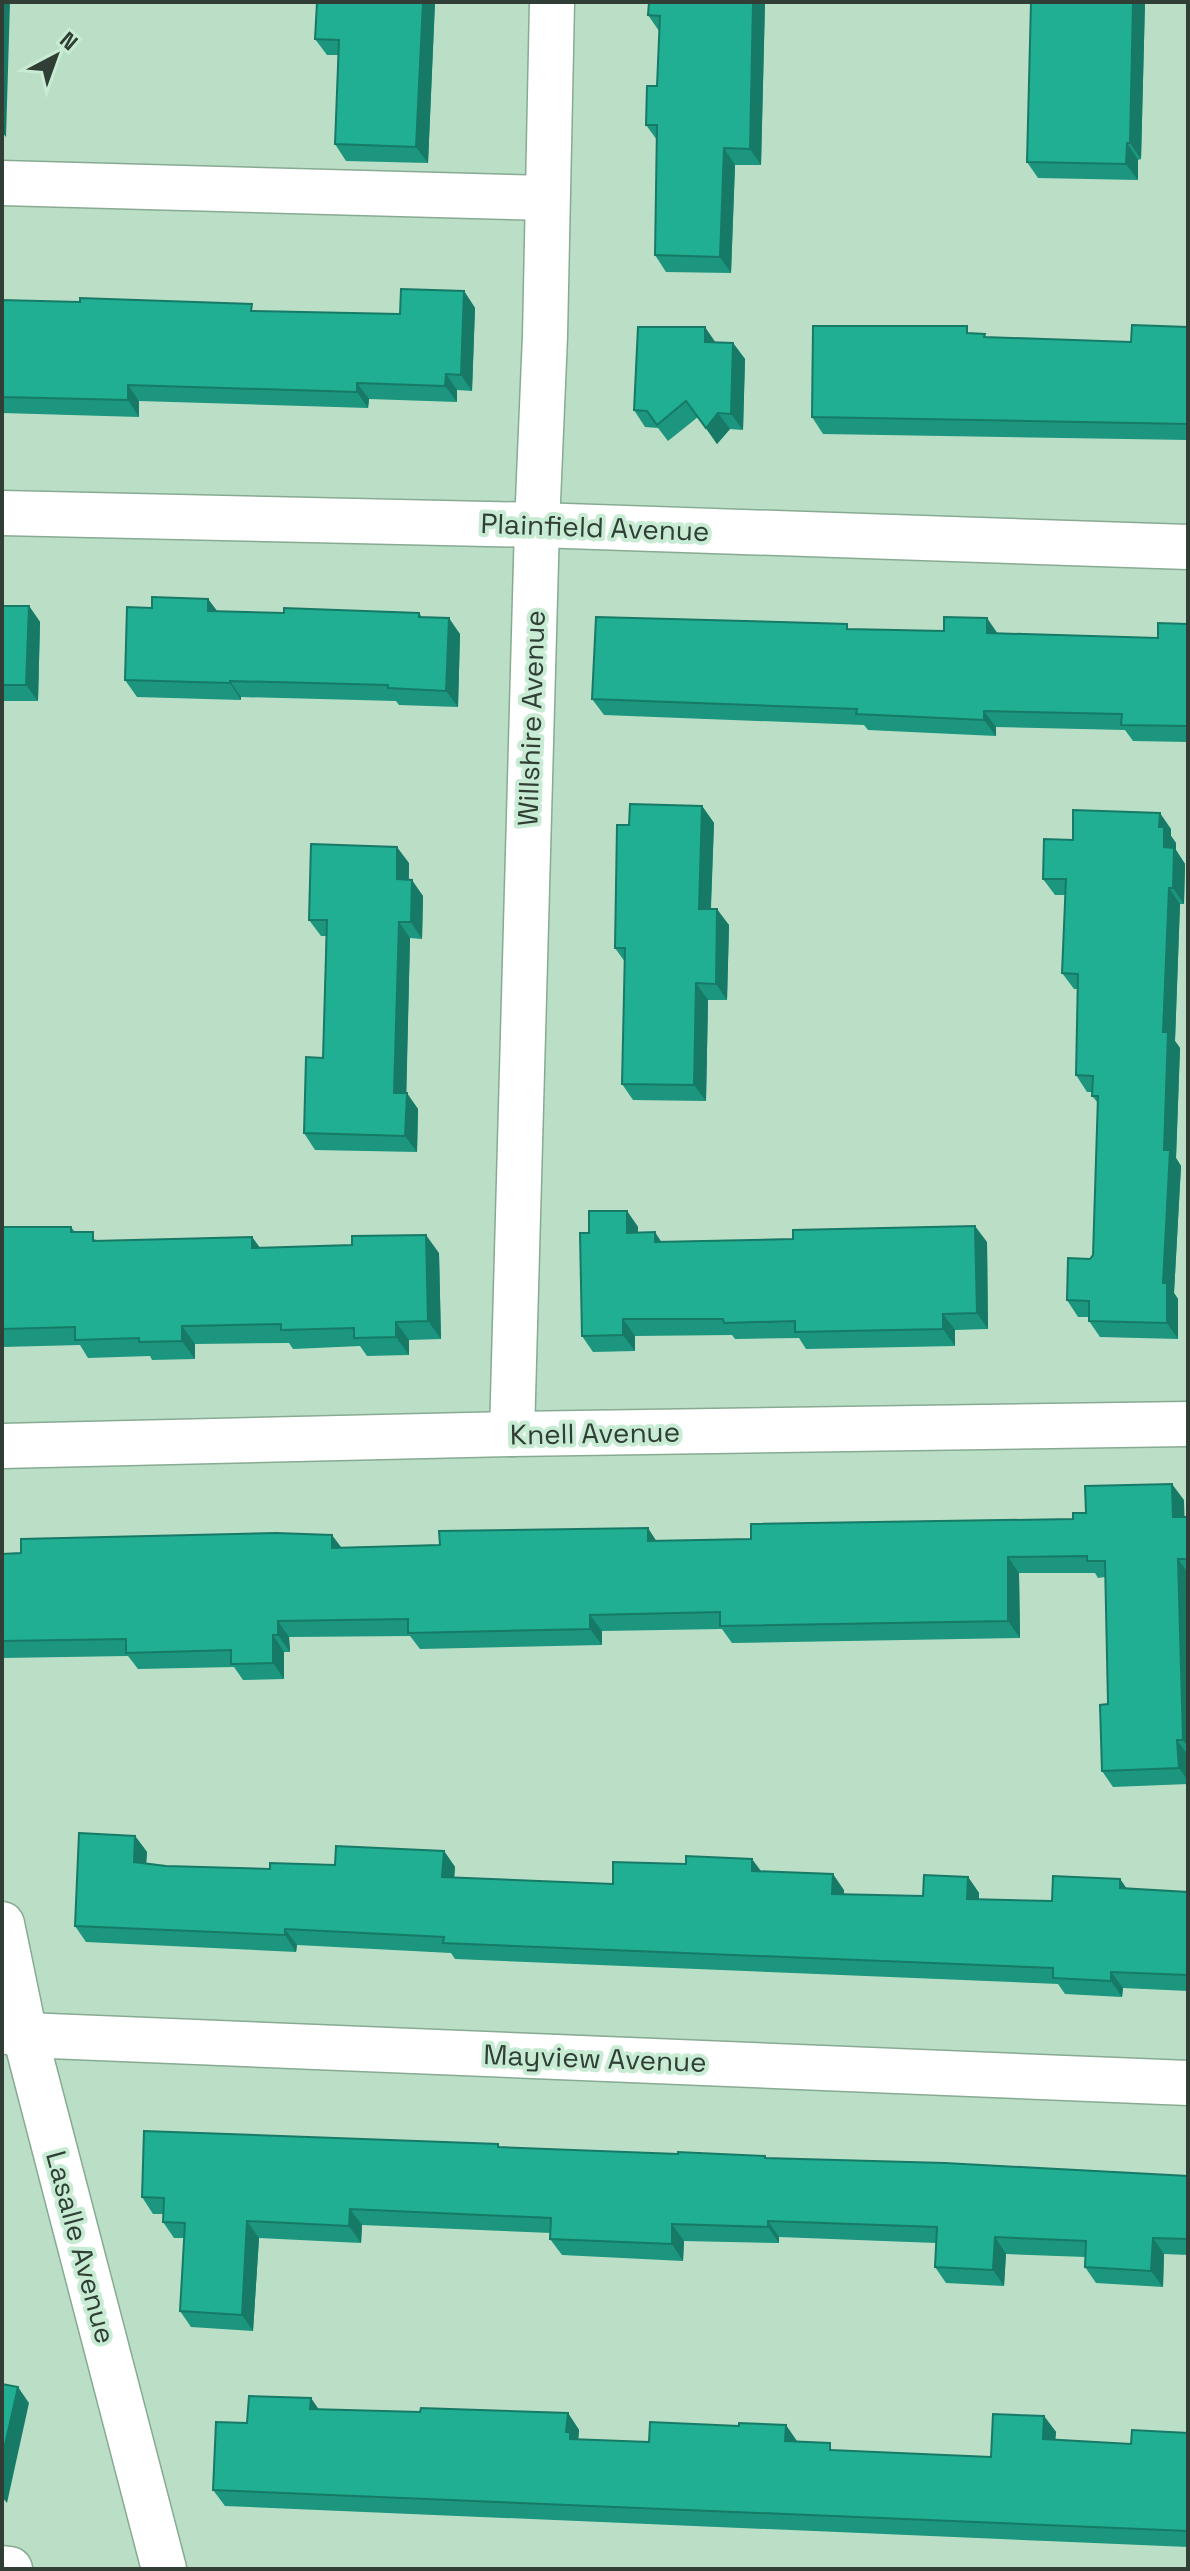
<svg xmlns="http://www.w3.org/2000/svg" width="1190" height="2571" font-family="'Space Grotesk',sans-serif">
<style>
.lines{fill:none;stroke-linecap:round;stroke-linejoin:round}
.minor-casing{stroke:#87aa92;stroke-width:47}
.minor{stroke:#fff;stroke-width:44}
.wall{fill:#1c967e}
.shaded-wall{fill:#167a67}
.building{fill:#20af93;stroke:#167a67;stroke-width:2}
.labels{text-anchor:middle;stroke-width:8;stroke-linejoin:round;paint-order:stroke}
.street-label{font-size:28px;fill:#303e35;stroke:#c7ecd3}
</style>
<rect width="100%" height="100%" fill="#bbdfc6"/>
<g class="lines">
<defs>
<g id="minor">
<polyline points="2,183 547,198"/>
<polyline points="2,513 537,525 1188,547"/>
<polyline points="512,1434 537,525 545,336 552,2"/>
<polyline points="2,1446 512,1434 1188,1424"/>
<polyline points="2,1924 25,2035 164,2569"/>
<polyline points="2,2031 25,2035 1188,2083"/>
<polyline points="2,2568 10,2569"/>
</g>
</defs>
<!-- minor casing -->
<use href="#minor" class="minor-casing"/>
<!-- minor -->
<use href="#minor" class="minor"/>
</g>
<!-- wall -->
<g class="wall">
<polygon points="317,2 435,2 428,163 346,161 335,144 338,55 327,55 315,39"/>
<polygon points="649,2 765,2 761,165 735,165 731,273 666,272 655,255 657,140 646,125 657,86 659,31 648,15"/>
<polygon points="1031,2 1145,2 1141,159 1138,160 1138,180 1038,178 1027,162"/>
<polygon points="464,291 475,308 472,391 457,390 457,402 369,399 368,408 139,401 139,417 2,413 2,300 256,311 400,314"/>
<polygon points="1188,327 1188,440 823,434 812,417 972,333 987,337 1131,342"/>
<polygon points="716,342 733,343 745,359 743,430 730,429 717,444 698,417 668,441 658,428 645,427 634,410"/>
<polygon points="208,599 217,611 284,613 419,613 422,617 460,634 458,707 399,705 396,701 241,697 241,700 137,697 125,680 152,608"/>
<polygon points="2,606 29,606 40,622 38,701 2,701"/>
<polygon points="1188,624 1188,742 1133,741 1125,730 996,727 996,736 868,730 864,725 604,715 592,699 850,629 1158,638"/>
<polygon points="702,806 714,823 711,909 729,925 727,1000 708,1000 706,1101 633,1100 622,1084 625,962 615,948 629,825"/>
<polygon points="1171,829 1171,836 1176,843 1176,850 1185,864 1184,904 1180,904 1175,1041 1180,1048 1176,1158 1181,1166 1174,1293 1178,1299 1178,1339 1100,1337 1089,1321 1089,1317 1078,1317 1067,1300 1093,1255 1098,1103 1092,1096 1093,1092 1087,1092 1076,1075 1078,989 1074,989 1062,973 1065,895 1055,895 1043,879 1073,840"/>
<polygon points="409,863 409,880 423,896 422,939 410,938 406,1093 418,1109 417,1152 315,1150 304,1133 323,1058 326,936 321,936 309,920"/>
<polygon points="627,1211 638,1227 638,1233 661,1242 987,1242 988,1329 955,1330 955,1346 806,1349 799,1338 735,1339 732,1335 635,1336 635,1351 593,1352 582,1336 589,1233"/>
<polygon points="2,1227 71,1227 75,1232 99,1241 252,1237 260,1248 439,1253 441,1339 409,1340 409,1355 367,1356 360,1346 293,1349 289,1343 195,1344 195,1359 152,1360 150,1356 88,1358 80,1345 2,1347"/>
<polygon points="1184,1500 1184,1517 1188,1517 1188,1784 1113,1787 1102,1771 1108,1704 1105,1577 1098,1578 1095,1573 1019,1573 1020,1638 732,1643 722,1629 602,1631 602,1645 420,1649 410,1636 289,1637 290,1652 284,1652 284,1679 243,1680 234,1667 138,1669 128,1656 2,1658 2,1554 751,1539 1073,1519 1086,1513"/>
<polygon points="135,1836 147,1852 146,1864 166,1866 270,1869 335,1865 444,1851 455,1867 454,1878 613,1884 761,1871 844,1890 844,1894 923,1896 968,1877 979,1893 979,1899 1052,1901 1120,1879 1127,1889 1188,1892 1188,1991 1123,1988 1122,1997 1065,1994 1058,1984 455,1959 451,1953 297,1945 296,1952 86,1942 75,1926"/>
<polygon points="498,2144 500,2147 678,2154 765,2156 767,2158 1188,2176 1188,2255 1164,2254 1163,2287 1096,2283 1085,2267 1085,2257 1006,2254 1004,2286 946,2283 935,2267 936,2243 779,2237 779,2243 684,2241 683,2261 562,2255 550,2239 551,2233 362,2225 361,2243 259,2238 253,2331 191,2327 180,2311 184,2238 174,2238 163,2222 163,2214 153,2214 142,2197"/>
<polygon points="318,2409 420,2412 568,2413 579,2430 578,2440 649,2442 797,2441 835,2450 991,2457 1044,2416 1056,2432 1055,2440 1131,2444 1188,2433 1188,2547 225,2506 213,2490 247,2423"/>
</g>
<!-- shaded-wall -->
<g class="shaded-wall">
<polygon points="2,2 10,2 6,137 2,132"/>
<polygon points="423,2 435,2 428,163 416,147"/>
<polygon points="753,2 765,2 761,165 750,149"/>
<polygon points="1133,2 1145,2 1141,159 1130,143"/>
<polygon points="1127,143 1138,160 1138,180 1126,164"/>
<polygon points="724,148 735,165 731,273 720,257"/>
<polygon points="464,291 475,308 472,391 461,375"/>
<polygon points="705,327 716,343 705,342"/>
<polygon points="733,343 745,359 743,430 731,414"/>
<polygon points="446,374 457,390 457,402 445,386"/>
<polygon points="357,383 369,399 368,408 357,392"/>
<polygon points="128,385 139,401 139,417 128,400"/>
<polygon points="718,413 730,429 717,444 706,428"/>
<polygon points="208,599 220,615 208,611"/>
<polygon points="29,606 40,622 38,701 26,685"/>
<polygon points="449,618 460,634 458,707 446,691"/>
<polygon points="987,618 998,634 987,633"/>
<polygon points="230,681 241,697 241,700 230,683"/>
<polygon points="984,711 996,727 996,736 984,720"/>
<polygon points="702,806 714,823 710,925 699,909"/>
<polygon points="1160,813 1171,829 1171,836 1176,843 1176,850 1185,864 1184,904 1173,888 1159,827"/>
<polygon points="397,847 409,863 408,896 397,879"/>
<polygon points="412,880 423,896 422,939 411,922"/>
<polygon points="1169,888 1180,904 1175,1041 1180,1048 1176,1158 1181,1166 1174,1293 1178,1299 1178,1339 1167,1323 1163,1283 1164,1150 1163,1032"/>
<polygon points="717,909 729,925 727,1000 716,984"/>
<polygon points="399,922 410,938 406,1109 394,1093"/>
<polygon points="696,983 708,1000 706,1101 694,1085"/>
<polygon points="407,1093 418,1109 417,1152 405,1136"/>
<polygon points="627,1211 638,1227 638,1249 627,1233"/>
<polygon points="975,1226 987,1242 988,1329 977,1313"/>
<polygon points="655,1232 666,1249 655,1242"/>
<polygon points="426,1235 439,1253 441,1339 428,1321"/>
<polygon points="252,1237 265,1255 252,1248"/>
<polygon points="943,1314 955,1330 955,1346 943,1329"/>
<polygon points="623,1319 635,1336 635,1351 623,1335"/>
<polygon points="396,1322 409,1340 409,1355 396,1337"/>
<polygon points="182,1326 195,1344 195,1359 182,1341"/>
<polygon points="1172,1484 1184,1500 1185,1533 1173,1517"/>
<polygon points="648,1528 659,1545 648,1541"/>
<polygon points="332,1535 344,1551 332,1548"/>
<polygon points="1008,1557 1019,1573 1020,1638 1008,1621"/>
<polygon points="1178,1559 1188,1573 1188,1747 1183,1740"/>
<polygon points="590,1615 602,1631 602,1645 590,1629"/>
<polygon points="278,1621 289,1637 290,1652 278,1635"/>
<polygon points="273,1635 284,1652 284,1679 273,1663"/>
<polygon points="1177,1740 1188,1755 1188,1781 1179,1768"/>
<polygon points="135,1836 147,1852 145,1879 134,1862"/>
<polygon points="444,1851 455,1867 453,1893 442,1877"/>
<polygon points="752,1859 764,1875 752,1871"/>
<polygon points="833,1874 844,1890 844,1910 832,1894"/>
<polygon points="968,1877 979,1893 978,1915 967,1899"/>
<polygon points="1120,1879 1131,1895 1120,1888"/>
<polygon points="285,1929 297,1945 296,1952 285,1935"/>
<polygon points="1111,1972 1123,1988 1122,1997 1111,1981"/>
<polygon points="350,2209 362,2225 361,2243 349,2226"/>
<polygon points="247,2221 259,2238 253,2331 242,2315"/>
<polygon points="768,2221 779,2237 779,2243 768,2227"/>
<polygon points="672,2224 684,2241 683,2261 672,2244"/>
<polygon points="995,2237 1006,2254 1004,2286 993,2270"/>
<polygon points="1153,2238 1164,2254 1163,2287 1151,2271"/>
<polygon points="18,2387 29,2403 7,2503 2,2497 2,2458"/>
<polygon points="311,2398 322,2414 310,2409"/>
<polygon points="568,2413 579,2430 578,2444 570,2439 566,2432"/>
<polygon points="1044,2416 1056,2432 1054,2456 1043,2439"/>
<polygon points="786,2425 797,2441 785,2441"/>
</g>
<!-- building -->
<g class="building">
<polygon points="317,2 423,2 416,147 335,144 339,40 315,39"/>
<polygon points="649,2 753,2 750,149 724,148 720,257 655,255 657,125 646,125 647,86 657,86 660,16 648,15"/>
<polygon points="1031,2 1133,2 1130,143 1127,143 1126,164 1027,162"/>
<polygon points="401,289 464,291 461,375 446,374 445,386 357,383 357,392 128,385 128,400 2,397 2,300 80,302 80,298 252,304 251,311 400,314"/>
<polygon points="1132,325 1188,327 1188,424 812,417 813,326 967,326 967,333 985,334 984,337 1131,342"/>
<polygon points="638,327 705,327 705,342 733,343 731,414 718,413 706,428 686,401 657,425 647,411 634,410"/>
<polygon points="152,597 208,599 208,611 284,613 284,608 419,613 419,617 449,618 446,691 388,688 388,685 230,681 230,683 125,680 127,607 152,608"/>
<polygon points="2,606 29,606 26,685 2,685"/>
<polygon points="596,617 815,623 847,624 847,629 944,631 944,617 987,618 987,633 1158,638 1158,623 1188,624 1188,726 1121,725 1122,714 984,711 984,720 856,714 857,709 592,699"/>
<polygon points="630,804 702,806 699,909 717,909 716,984 696,983 694,1085 622,1084 625,948 615,948 617,825 629,825"/>
<polygon points="1073,810 1160,813 1159,827 1164,827 1164,847 1174,848 1173,888 1169,888 1163,1032 1168,1032 1164,1150 1170,1150 1163,1283 1167,1283 1167,1323 1089,1321 1089,1301 1067,1300 1068,1258 1090,1259 1093,1255 1098,1096 1092,1096 1093,1076 1076,1075 1078,974 1062,973 1066,879 1043,879 1044,839 1073,840"/>
<polygon points="311,844 397,847 397,879 412,880 411,922 399,922 394,1093 407,1093 405,1136 304,1133 306,1057 323,1058 327,920 309,920"/>
<polygon points="589,1211 627,1211 627,1233 655,1232 655,1242 793,1239 793,1230 975,1226 977,1313 943,1314 943,1329 795,1332 795,1321 724,1323 723,1319 623,1319 623,1335 582,1336 580,1233 589,1233"/>
<polygon points="2,1227 71,1227 71,1232 93,1232 93,1241 252,1237 252,1248 352,1245 352,1236 426,1235 428,1321 396,1322 396,1337 354,1338 354,1328 281,1330 281,1324 182,1326 182,1341 139,1342 139,1338 75,1340 75,1327 2,1329"/>
<polygon points="1172,1484 1173,1517 1188,1517 1188,1559 1178,1559 1183,1740 1177,1740 1179,1768 1102,1771 1100,1705 1108,1704 1105,1561 1087,1561 1087,1556 1008,1557 1008,1621 720,1626 720,1612 590,1615 590,1629 408,1633 408,1619 278,1621 278,1635 273,1635 273,1663 231,1664 231,1650 126,1653 126,1639 2,1641 2,1554 21,1553 21,1539 276,1533 332,1535 332,1548 440,1545 439,1531 648,1528 648,1541 751,1539 751,1524 1073,1519 1073,1513 1086,1513 1085,1486"/>
<polygon points="79,1833 135,1836 134,1862 166,1866 270,1869 270,1863 335,1865 336,1846 444,1851 442,1877 613,1884 613,1862 686,1864 686,1856 752,1859 752,1871 833,1874 832,1894 923,1896 924,1875 968,1877 967,1899 1052,1901 1053,1876 1120,1879 1120,1888 1188,1892 1188,1975 1111,1972 1111,1981 1053,1978 1053,1968 443,1943 444,1937 285,1929 285,1935 75,1926"/>
<polygon points="144,2131 498,2144 498,2147 678,2154 678,2152 765,2156 765,2158 945,2163 1188,2176 1188,2239 1153,2238 1151,2271 1085,2267 1086,2241 995,2237 993,2270 935,2267 937,2227 768,2221 768,2227 672,2224 672,2244 550,2239 551,2218 350,2209 349,2226 247,2221 242,2315 180,2311 185,2223 163,2222 164,2198 142,2197"/>
<polygon points="2,2384 18,2387 2,2458"/>
<polygon points="249,2396 311,2398 310,2409 420,2412 421,2408 568,2413 566,2432 570,2432 570,2439 649,2442 650,2422 739,2426 739,2423 786,2425 785,2441 830,2443 830,2450 991,2457 993,2414 1044,2416 1043,2439 1131,2444 1132,2430 1188,2433 1188,2531 213,2490 216,2422 247,2423"/>
</g>
<g class="labels">
<!-- street labels -->
<g class="street-label">
<text transform="translate(595 527) rotate(2)" y="10">Plainfield Avenue</text>
<text transform="translate(531 718) rotate(-88)" y="10">Willshire Avenue</text>
<text transform="translate(595 1433) rotate(-1)" y="10">Knell Avenue</text>
<text transform="translate(595 2058) rotate(2)" y="10">Mayview Avenue</text>
<text transform="translate(81 2247) rotate(75)" y="10">Lasalle Avenue</text>
</g>
</g>
<!-- border -->
<rect width="1190" height="2571" fill="none" stroke="#303e35" stroke-width="8"/>
<!-- north arrow -->
<g transform="translate(56 56) rotate(41)" stroke="#c7ecd3" stroke-width="6" paint-order="stroke">
<path d="M0-6L14 30L0 20L-14 30Z" fill="#303e35"/>
<text y="-12" font-size="22" font-weight="bold" text-anchor="middle" fill="#303e35">N</text>
</g>
</svg>
